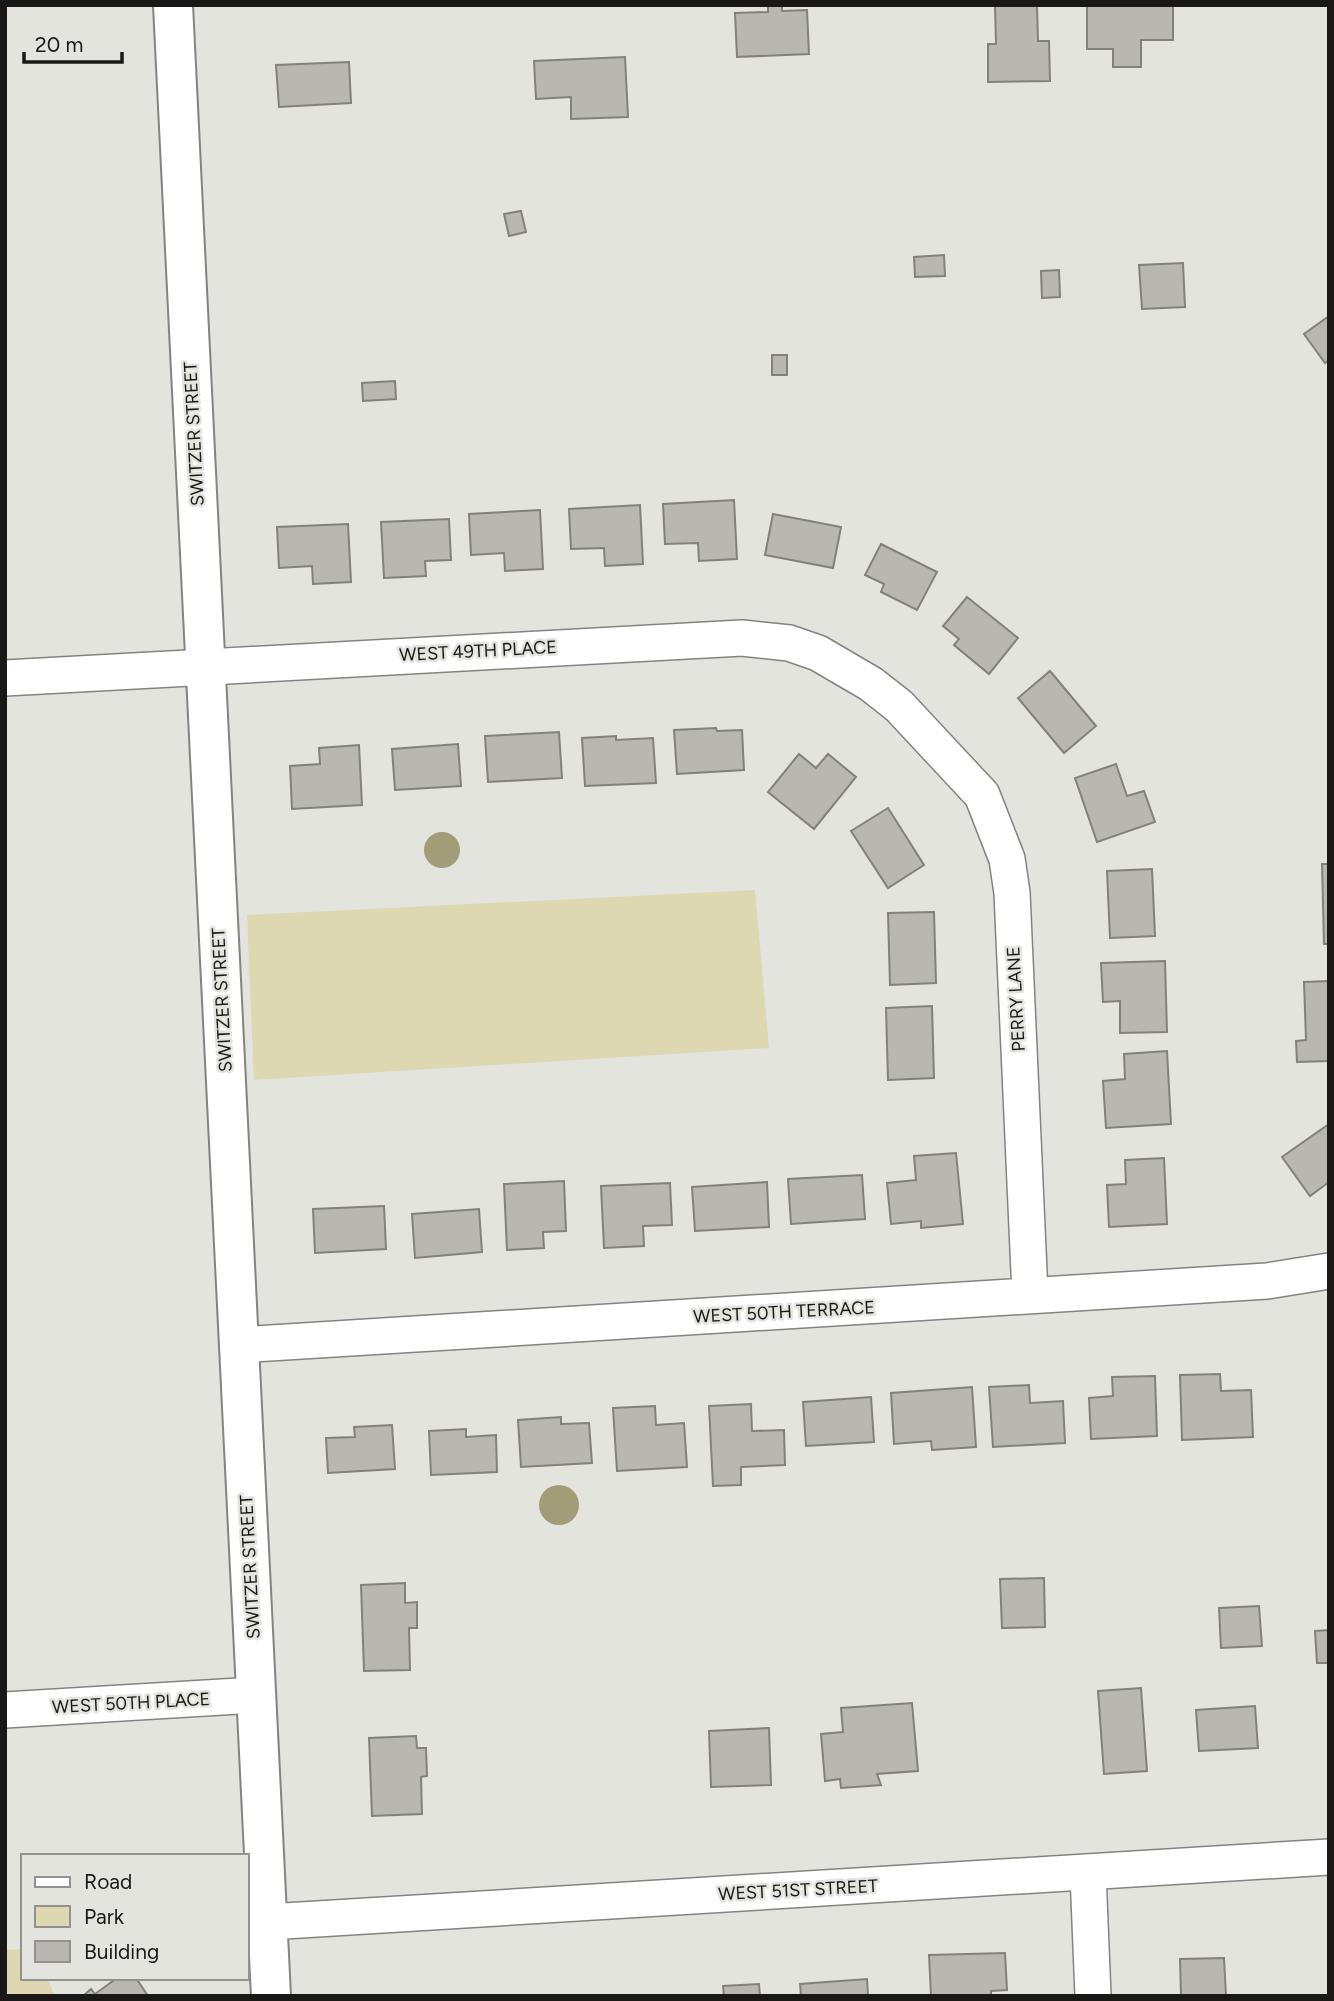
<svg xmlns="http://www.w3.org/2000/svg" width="1334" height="2001" font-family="Figtree,sans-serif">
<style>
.green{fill:#ddd7b2}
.water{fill:#a39c78}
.building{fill:#b8b7b2;stroke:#82817c;stroke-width:2}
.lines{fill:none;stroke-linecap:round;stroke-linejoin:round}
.street-casing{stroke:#84837e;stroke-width:38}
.secondary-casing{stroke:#84837e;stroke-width:42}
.street{stroke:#fff;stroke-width:35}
.secondary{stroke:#fff;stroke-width:38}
.labels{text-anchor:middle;stroke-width:5;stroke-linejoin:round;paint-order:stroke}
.street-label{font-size:18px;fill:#191816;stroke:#e4e4de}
</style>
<rect width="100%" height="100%" fill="#e4e4de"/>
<!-- green -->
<g class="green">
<polygon points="755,890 769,1048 254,1080 247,915"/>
<polygon points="23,1949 23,1978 47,1978 55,1996 5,1996 5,1950"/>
</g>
<!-- water -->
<g class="water">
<circle cx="442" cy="850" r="18"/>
<circle cx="559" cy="1505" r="20"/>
</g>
<!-- building -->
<g class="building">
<polygon points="768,5 782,5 782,11 807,10 809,54 737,57 735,13 768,12"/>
<polygon points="995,5 1037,5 1038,41 1049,41 1050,81 988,82 988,44 996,44"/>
<polygon points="1087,5 1173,5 1173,40 1141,40 1141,67 1113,67 1113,49 1087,49"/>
<polygon points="625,57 628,117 571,119 571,97 536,99 534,61"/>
<polygon points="349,62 351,103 279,107 276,65"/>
<polygon points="521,211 526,232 509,236 504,214"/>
<polygon points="944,255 945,276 915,277 914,257"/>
<polygon points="1183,263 1185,307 1142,309 1139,265"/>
<polygon points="1059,270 1060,297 1042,298 1041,271"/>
<polygon points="1329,316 1329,360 1325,363 1304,334"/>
<rect x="772" y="355" width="15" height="20"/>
<polygon points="395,381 396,399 363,401 362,383"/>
<polygon points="734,500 737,559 699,561 698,543 665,544 663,504"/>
<polygon points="640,505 643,564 605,566 604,548 571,549 569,509"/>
<polygon points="540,510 543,569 505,571 504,553 471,555 469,514"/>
<polygon points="773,514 841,527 833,568 765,555"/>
<polygon points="449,519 451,560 425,561 426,576 384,578 381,522"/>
<polygon points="348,524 351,582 313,584 312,566 279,568 277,527"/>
<polygon points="881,544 937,572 917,610 881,592 884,584 865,575"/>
<polygon points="967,597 1018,638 989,674 954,645 959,639 943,626"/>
<polygon points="1050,671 1096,726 1064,753 1018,698"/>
<polygon points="716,728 717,731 742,730 744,770 677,774 674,730"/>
<polygon points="559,732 562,778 488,782 485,736"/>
<polygon points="616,736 616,740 653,738 656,783 585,786 582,738"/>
<polygon points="458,744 461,786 395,790 392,749"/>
<polygon points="359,745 362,805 292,809 290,766 320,764 319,748"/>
<polygon points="799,754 816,768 828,754 856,777 814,829 768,792"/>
<polygon points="1116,764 1127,796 1144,791 1155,822 1097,842 1075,778"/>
<polygon points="888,808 924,865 888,888 851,831"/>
<polygon points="1322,864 1329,864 1329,944 1324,944"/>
<polygon points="1152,869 1155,936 1110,938 1107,871"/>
<polygon points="934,912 936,983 890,985 888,913"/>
<polygon points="1165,961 1167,1032 1120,1033 1120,1001 1103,1002 1101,963"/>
<polygon points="1329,981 1329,1061 1297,1062 1296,1041 1306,1040 1304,982"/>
<polygon points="932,1006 934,1078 888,1080 886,1008"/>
<polygon points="1167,1051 1171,1124 1106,1128 1103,1081 1125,1079 1124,1054"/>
<polygon points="1329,1124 1329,1182 1310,1196 1282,1157"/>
<polygon points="956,1153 963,1224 921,1228 921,1221 891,1224 887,1183 916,1180 914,1156"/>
<polygon points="1164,1158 1167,1224 1109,1227 1107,1185 1126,1184 1125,1160"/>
<polygon points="862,1175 865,1219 791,1224 788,1179"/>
<polygon points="564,1181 566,1231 543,1232 544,1248 507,1250 504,1184"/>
<polygon points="767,1182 769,1227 695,1231 692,1187"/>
<polygon points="670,1183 672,1225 643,1226 644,1246 604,1248 601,1186"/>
<polygon points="384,1206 386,1249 315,1253 313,1209"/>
<polygon points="479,1209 482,1252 415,1258 412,1214"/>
<polygon points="1220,1374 1221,1391 1251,1390 1253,1437 1182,1440 1180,1375"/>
<polygon points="1155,1376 1157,1436 1091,1439 1089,1398 1113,1396 1112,1377"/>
<polygon points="1029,1385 1030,1403 1063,1401 1065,1443 993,1447 989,1387"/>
<polygon points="972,1387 976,1447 932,1450 931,1441 894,1444 891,1393"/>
<polygon points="871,1397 874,1442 806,1446 803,1402"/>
<polygon points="751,1404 752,1431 784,1430 785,1465 741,1467 741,1485 713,1486 709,1406"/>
<polygon points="655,1406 656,1425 684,1423 687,1467 617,1471 613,1408"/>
<polygon points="561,1417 561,1424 589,1423 592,1463 521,1467 518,1420"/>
<polygon points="392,1425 395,1469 328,1473 326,1438 355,1437 354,1427"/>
<polygon points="466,1429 466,1437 496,1435 497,1472 431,1475 429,1431"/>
<polygon points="1044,1578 1045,1627 1002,1628 1000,1579"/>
<polygon points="405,1583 405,1603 417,1602 417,1628 409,1628 410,1670 364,1671 361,1585"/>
<polygon points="1259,1606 1262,1646 1221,1648 1219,1608"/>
<polygon points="1329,1630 1329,1663 1317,1663 1315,1631"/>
<polygon points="1141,1688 1147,1771 1104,1774 1098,1691"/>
<polygon points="912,1703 918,1771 877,1774 881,1785 841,1788 840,1779 825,1781 821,1734 843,1732 841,1708"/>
<polygon points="1255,1706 1258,1748 1199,1751 1196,1710"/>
<polygon points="769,1728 771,1785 711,1787 709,1731"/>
<polygon points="416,1736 417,1748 426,1748 427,1776 421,1777 422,1814 372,1816 369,1738"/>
<polygon points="1005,1953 1007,1990 991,1991 991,1996 931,1996 929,1955"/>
<polygon points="1224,1958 1226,1996 1181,1996 1180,1959"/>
<polygon points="117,1978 136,1978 148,1996 83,1996 91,1989 95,1994"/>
<polygon points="867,1979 868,1996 801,1996 800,1984"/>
<polygon points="759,1984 760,1996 724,1996 723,1986"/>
</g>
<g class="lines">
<defs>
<g id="street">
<polyline points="5,678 742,638 789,643 818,653 871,684 899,706 982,795 1007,859 1012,893 1030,1294"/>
<polyline points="239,1345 1267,1281 1329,1271"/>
<polyline points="5,1710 256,1695"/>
<polyline points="1088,1873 1093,1996"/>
<polyline points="268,1922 1329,1857"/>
</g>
<polyline id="secondary" points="173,5 271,1996"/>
</defs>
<!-- street casing -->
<use href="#street" class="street-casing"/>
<!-- secondary casing -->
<use href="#secondary" class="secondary-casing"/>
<!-- street -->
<use href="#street" class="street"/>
<!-- secondary -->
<use href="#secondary" class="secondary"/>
</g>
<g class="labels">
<!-- street labels -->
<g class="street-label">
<text transform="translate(194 434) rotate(-93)" y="6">SWITZER STREET</text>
<text transform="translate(478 651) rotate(-3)" y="6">WEST 49TH PLACE</text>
<text transform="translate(1016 999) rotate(-93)" y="6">PERRY LANE</text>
<text transform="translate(222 1000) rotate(-93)" y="6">SWITZER STREET</text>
<text transform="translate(784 1312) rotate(-3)" y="6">WEST 50TH TERRACE</text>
<text transform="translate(250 1567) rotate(-93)" y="6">SWITZER STREET</text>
<text transform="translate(131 1703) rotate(-3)" y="6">WEST 50TH PLACE</text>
<text transform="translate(798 1890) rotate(-3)" y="6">WEST 51ST STREET</text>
</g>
</g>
<!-- border -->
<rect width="1334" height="2001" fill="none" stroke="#191816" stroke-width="14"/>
<!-- legend -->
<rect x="21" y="1854" width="228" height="126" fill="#e4e4de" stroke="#93928e" stroke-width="2"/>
<rect x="35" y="1877" width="35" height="10" fill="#ffffff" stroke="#93928e" stroke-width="2"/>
<text x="84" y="1889" font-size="21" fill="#191816">Road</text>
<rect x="35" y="1906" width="35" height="21" fill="#ddd7b2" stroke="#93928e" stroke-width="2"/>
<text x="84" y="1924" font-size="21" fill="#191816">Park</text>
<rect x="35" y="1941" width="35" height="21" fill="#b8b7b2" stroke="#93928e" stroke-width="2"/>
<text x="84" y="1959" font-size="21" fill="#191816">Building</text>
<!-- scale -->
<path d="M24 52v10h98v-10" fill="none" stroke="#191816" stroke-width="3.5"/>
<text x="35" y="52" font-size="21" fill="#191816" stroke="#e4e4de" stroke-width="5" paint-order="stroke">20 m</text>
</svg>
